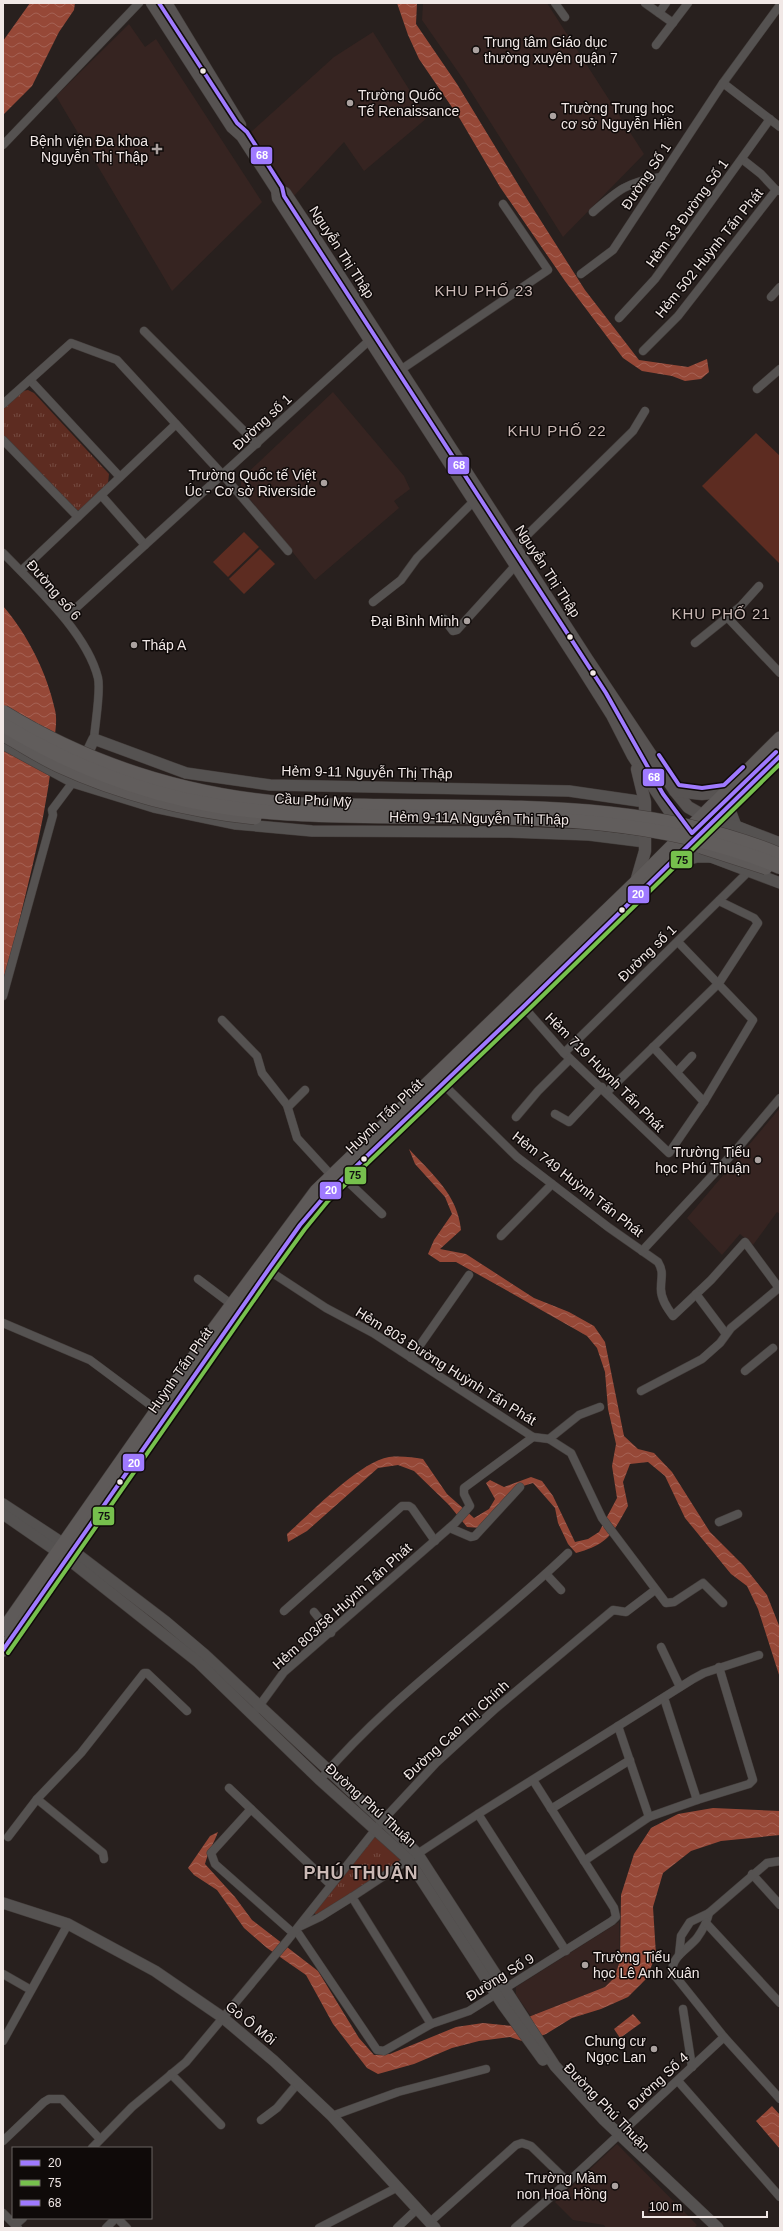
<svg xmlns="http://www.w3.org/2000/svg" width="783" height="2231" font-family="Arial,sans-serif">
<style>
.built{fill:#362421}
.park{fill:url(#park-tufts)}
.garden{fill:#5d2c21}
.water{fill:url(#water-waves)}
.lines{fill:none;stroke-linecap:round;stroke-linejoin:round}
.minor-casing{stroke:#433d3b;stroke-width:9}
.tertiary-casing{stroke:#433d3b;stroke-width:12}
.secondary-casing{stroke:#433d3b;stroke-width:13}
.primary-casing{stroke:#433d3b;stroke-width:14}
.minor{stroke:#555251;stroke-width:8}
.tertiary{stroke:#555251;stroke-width:11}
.secondary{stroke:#575352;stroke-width:12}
.primary{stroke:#5e5a59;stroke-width:13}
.primary-bridge-casing{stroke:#433d3b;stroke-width:14;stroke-linecap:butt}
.trunk-bridge-casing{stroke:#433d3b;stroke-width:15;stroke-linecap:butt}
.primary-bridge{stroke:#5e5a59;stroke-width:13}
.trunk-bridge{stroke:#615d5c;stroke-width:14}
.bus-1-casing{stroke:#0f0a09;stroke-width:7}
.bus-2-casing{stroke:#0f0a09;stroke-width:7}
.bus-3-casing{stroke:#0f0a09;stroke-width:7}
.bus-1{stroke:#9f7aff;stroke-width:4}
.bus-2{stroke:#76c04d;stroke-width:4}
.bus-3{stroke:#9f7aff;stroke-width:4}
.poi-dot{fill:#aba2a0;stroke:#0f0a09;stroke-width:1.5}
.bus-dot{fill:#f1e8e6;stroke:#0f0a09;stroke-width:1.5}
.labels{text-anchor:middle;stroke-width:3;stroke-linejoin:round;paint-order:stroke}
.poi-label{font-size:14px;fill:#f1e8e6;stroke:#0f0a09;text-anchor:end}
.street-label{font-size:14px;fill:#f1e8e6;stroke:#0f0a09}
.neighbourhood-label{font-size:15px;letter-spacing:1px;fill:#cbbab6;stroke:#0f0a09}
.district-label{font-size:18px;font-weight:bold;letter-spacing:1px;fill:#cbbab6;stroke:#0f0a09}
.line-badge{stroke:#0f0a09;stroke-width:1.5}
.badge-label{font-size:11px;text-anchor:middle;font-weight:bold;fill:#fff}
.pale-badge-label{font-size:11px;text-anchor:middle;font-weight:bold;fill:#111}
</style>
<defs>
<pattern id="park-tufts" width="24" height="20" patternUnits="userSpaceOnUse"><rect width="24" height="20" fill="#5d2c21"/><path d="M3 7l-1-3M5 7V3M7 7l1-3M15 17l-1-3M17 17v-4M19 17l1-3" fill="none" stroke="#754b41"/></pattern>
<pattern id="water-waves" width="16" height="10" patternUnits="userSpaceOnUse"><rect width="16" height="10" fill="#964837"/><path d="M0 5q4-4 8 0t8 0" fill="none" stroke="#a56254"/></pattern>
</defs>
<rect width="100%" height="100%" fill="#28201e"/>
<!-- built -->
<g class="built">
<polygon points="423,3 547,3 644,154 563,237 463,79 422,20"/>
<polygon points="129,24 145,47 156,39 262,202 172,291 56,96"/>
<polygon points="373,32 427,118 364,171 344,142 293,197 251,132 334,57"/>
<polygon points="333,392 404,476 410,489 394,501 399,508 315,580 241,488 241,479"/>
<polygon points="780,1108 780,1214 777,1212 753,1245 740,1234 722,1255 687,1218"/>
<polygon points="619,1922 620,1961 614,1978 605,1987 531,2016 516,1995 516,1987"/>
<polygon points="617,2144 697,2225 694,2228 606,2228 604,2225 573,2220 555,2202"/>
</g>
<!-- park -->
<g class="park">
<polygon points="28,390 34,393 109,474 108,483 81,510 74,510 3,435 3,409 23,391"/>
<polygon points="374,1836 402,1857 399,1862 327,1909 317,1915 314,1913 316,1909"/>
</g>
<!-- garden -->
<g class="garden">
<polygon points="756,433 780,456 780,564 702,486"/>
<polygon points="244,532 259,547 228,577 213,562"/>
<polygon points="260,549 275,564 244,594 229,579"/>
</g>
<!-- water -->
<g class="water">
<polygon points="30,3 75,3 74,10 59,32 32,86 3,115 3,41"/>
<polygon points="397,3 417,3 416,24 457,84 527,199 585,290 639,360 688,367 707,359 709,372 701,379 685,381 672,376 642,371 623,358 565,281 500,187 460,119 419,59 408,35"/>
<path d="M 3,606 C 28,635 47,673 55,710 C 58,722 54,738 53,750 C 46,823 24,897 8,969 L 3,980 Z"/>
<path d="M 409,1149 C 432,1174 458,1195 461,1230 L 440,1249 L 466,1254 L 534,1298 L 569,1312 L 594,1326 L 605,1342 L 624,1436 L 638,1449 L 654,1453 L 672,1472 L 710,1532 L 744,1566 L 767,1595 L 780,1628 L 780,1678 L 758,1609 L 747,1586 L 731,1574 L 685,1518 L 665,1476 L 648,1462 L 630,1464 L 623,1482 L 628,1506 C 612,1534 609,1544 576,1553 L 568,1544 L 558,1523 L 555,1508 L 533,1483 C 501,1491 502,1506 481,1528 L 467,1527 L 449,1505 L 414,1471 L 398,1465 L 378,1468 L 307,1531 L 288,1542 L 287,1534 C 311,1513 359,1462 389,1457 C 401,1456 412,1457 423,1459 L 447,1494 L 474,1518 L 489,1509 L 495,1499 L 486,1483 L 490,1480 L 504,1487 L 531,1477 L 542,1481 L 553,1496 L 575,1542 L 588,1539 L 599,1532 L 617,1498 L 612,1466 L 616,1444 L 608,1409 L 605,1372 L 597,1348 L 587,1336 L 513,1294 L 456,1262 L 440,1262 L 428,1254 L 434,1240 L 452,1214 L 445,1197 L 415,1164 Z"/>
<path d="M 713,1808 L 780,1811 L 780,1835 L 721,1841 L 691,1851 L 663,1873 L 653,1907 L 656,1955 L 646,1979 L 628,1997 L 601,2009 L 572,2018 L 546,2034 L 525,2042 L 510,2037 L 479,2041 L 452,2048 L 414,2064 L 378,2074 L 367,2068 L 333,2024 L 306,1975 L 267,1948 L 244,1928 L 217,1890 L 194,1875 L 188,1868 L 210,1836 L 218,1832 C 214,1843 208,1852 205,1864 L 235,1897 L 252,1920 L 318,1971 L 359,2038 L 374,2055 L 390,2054 L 456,2027 L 483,2023 L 513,2026 L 531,2016 L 605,1987 L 614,1978 L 620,1961 L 621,1895 L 634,1854 L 651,1828 L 678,1814 Z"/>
<polygon points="633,2014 641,2023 620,2038 614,2029"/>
<polygon points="772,2106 780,2115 780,2149 756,2121"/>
</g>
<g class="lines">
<defs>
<g id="minor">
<polyline points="555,3 565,17"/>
<polyline points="645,3 673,23"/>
<polyline points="659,13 666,3"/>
<polyline points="656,45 688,3"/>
<polyline points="723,83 780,127"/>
<polyline points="3,145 139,3"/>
<polyline points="742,159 761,174 776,190"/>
<path d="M 593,212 C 618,190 627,182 661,177"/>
<polyline points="581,274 613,250 723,83 780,5"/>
<polyline points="771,297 780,287"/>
<polyline points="619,318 655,279 770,119"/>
<polyline points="144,331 257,444"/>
<polyline points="643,351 678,316 776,190 780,191"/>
<polyline points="396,373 548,270 503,204"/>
<polyline points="30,380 120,477"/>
<polyline points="757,389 780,369"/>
<polyline points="3,404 71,343 117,360 223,475 288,551"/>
<polyline points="3,440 78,517"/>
<polyline points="101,495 145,545"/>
<polyline points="515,547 633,431 645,411"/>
<path d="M 3,553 C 35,586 87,633 98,678 C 101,691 95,724 94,739"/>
<polyline points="21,571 176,424"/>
<polyline points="373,602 401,580 417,558 474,501"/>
<polyline points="727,617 780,673"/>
<polyline points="65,618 373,337"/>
<polyline points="444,619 453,631 457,630 515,566"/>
<polyline points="695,643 741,606 759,586"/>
<polyline points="3,996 53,815 52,810 73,782"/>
<polyline points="521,1004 564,1053 669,1153 704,1102 753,1020 678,942"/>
<polyline points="222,1020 257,1056 262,1073 287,1105 297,1138 331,1175"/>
<polyline points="653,1047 704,1102"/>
<polyline points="564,1053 748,872"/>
<polyline points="677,1072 692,1056"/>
<path d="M 442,1083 L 517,1157 L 608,1227 L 658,1262 C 664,1272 661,1277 661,1287 C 660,1298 667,1308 673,1316 L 711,1280 L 745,1242 L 779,1288"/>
<polyline points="607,1092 719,983 758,923 754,918 719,901"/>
<polyline points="288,1107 305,1090"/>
<polyline points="555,1114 569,1122 602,1087"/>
<polyline points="516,1117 538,1091 570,1059"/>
<polyline points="344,1178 382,1214"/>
<polyline points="501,1236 552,1184"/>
<polyline points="642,1251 737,1149 780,1098"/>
<polyline points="268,1270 326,1308 373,1333 533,1437 549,1439 571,1453 602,1518 666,1603 674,1602 703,1583 723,1603"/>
<polyline points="198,1279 231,1304"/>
<polyline points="696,1294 726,1334"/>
<polyline points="3,1323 90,1360 157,1410"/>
<polyline points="411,1358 469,1275"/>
<polyline points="745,1371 773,1348"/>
<polyline points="641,1391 702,1359 720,1343 731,1328 780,1287"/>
<polyline points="549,1439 579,1415 600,1407"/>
<polyline points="719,1522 738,1514"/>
<polyline points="450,1528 471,1537 475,1536 520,1487"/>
<polyline points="546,1574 561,1590"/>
<polyline points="284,1611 402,1506 409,1506 412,1508 435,1541"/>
<polyline points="314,1612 331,1633"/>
<polyline points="661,1647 680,1687"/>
<polyline points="664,1698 697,1800"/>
<polyline points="257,1709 284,1672 455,1523 470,1506 464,1494 464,1488 533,1437"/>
<polyline points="618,1726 649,1817"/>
<path d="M 320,1780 C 392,1694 487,1631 568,1553"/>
<polyline points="229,1788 251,1809"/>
<polyline points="37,1799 103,1853 104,1859"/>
<polyline points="551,1809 630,1760"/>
<polyline points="478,1814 566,1951"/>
<polyline points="8,1837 37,1799 81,1753 144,1673 147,1673 187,1711"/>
<polyline points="584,1861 649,1817 697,1800 749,1784 753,1780 719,1667"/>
<polyline points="752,1874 780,1905"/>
<polyline points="352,1897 431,2024"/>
<path d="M 709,1913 C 707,1922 702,1931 697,1938 C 687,1950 672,1956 672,1972 L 724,2037 L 780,2099"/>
<polyline points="706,1923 780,2003"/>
<polyline points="299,1927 320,1917 352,1897 478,1814 693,1679 704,1673 759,1655"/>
<polyline points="296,1930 377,2050 384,2051 431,2024 469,2011 612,1921 616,1917 614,1908 533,1780"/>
<polyline points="293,1933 215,1864 211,1853 251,1809 331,1885"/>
<polyline points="679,1955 681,1936 690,1922 709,1913 767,1863 780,1861"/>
<polyline points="3,1974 31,1990"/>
<polyline points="683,2009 692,2067"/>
<polyline points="3,2041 68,1924"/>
<polyline points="171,2074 221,2125"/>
<polyline points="678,2081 780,2197"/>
<polyline points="332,2116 398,2092 486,2069"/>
<polyline points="261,2120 277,2108 298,2083"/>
<polyline points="3,2141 44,2102 49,2099 62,2099 100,2139"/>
<polyline points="92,2148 132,2107 186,2062 287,1941 383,1820 436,1763 495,1709 613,1610 626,1612 655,1590"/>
<polyline points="3,2213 18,2228"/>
<polyline points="117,2218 127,2228"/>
<polyline points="430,2222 516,2145 522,2143 531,2146 568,2182"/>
<polyline points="15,2225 23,2218"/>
<polyline points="106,2228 116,2218"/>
<polyline points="319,2228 398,2187"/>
<polyline points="397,2228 417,2209"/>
<polyline points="515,2228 568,2182 724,2037"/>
</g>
<g id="tertiary">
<polyline points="3,744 73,782 154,807 236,824 312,831 509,832 589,835 645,842"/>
<polyline points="83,762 94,739 186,773 270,785 569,791 645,802"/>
<polyline points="733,802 730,810 736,826"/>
<polyline points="714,821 736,826 780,843"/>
<polyline points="700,849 711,857 780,883"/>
<polyline points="668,865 697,857 711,857"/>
<polyline points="3,1504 64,1544 165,1621 204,1654 417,1853 555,2066 604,2120 718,2228"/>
<polyline points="3,1514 68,1559 198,1662 320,1780 408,1859 503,2005 543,2060"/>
<polyline points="3,1903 68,1924 155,1971 222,2017 274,2061 332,2116 435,2228"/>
</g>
<g id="secondary">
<polyline points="152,3 232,127 242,136 277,190 278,198 581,666 612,715 633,756 680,827"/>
<polyline points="166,3 240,125"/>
<polyline points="277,190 285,193 313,235 587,659 675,791 688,807 711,820"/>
<polyline points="675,791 702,794 727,791"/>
<polyline points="636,882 645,851 645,802 637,769"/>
</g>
<g id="primary">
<polyline points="3,1630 210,1334 316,1191 636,882 780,738"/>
<polyline points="3,1650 268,1270 300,1225 324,1197 523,1007 780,756"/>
</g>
</defs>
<!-- minor casing -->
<use href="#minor" class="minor-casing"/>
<!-- tertiary casing -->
<use href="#tertiary" class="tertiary-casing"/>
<!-- secondary casing -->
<use href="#secondary" class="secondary-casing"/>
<!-- primary casing -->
<use href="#primary" class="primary-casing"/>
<!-- minor -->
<use href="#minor" class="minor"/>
<!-- tertiary -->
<use href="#tertiary" class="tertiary"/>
<!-- secondary -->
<use href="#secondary" class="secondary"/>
<!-- primary -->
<use href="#primary" class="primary"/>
<defs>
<g id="primary-bridge">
<path d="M 3,735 C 22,745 39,757 59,766 C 120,794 188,811 255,818"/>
<polyline points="701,847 766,868"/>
</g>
<g id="trunk-bridge">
<path d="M 3,712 C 91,766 188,796 291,804 C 321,806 350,805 380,806 C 516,808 652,801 780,855"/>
<path d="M 3,725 C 66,763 139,793 212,805 C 262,814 313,815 364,816 C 506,818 647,811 780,867"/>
</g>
</defs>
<!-- primary-bridge casing -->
<use href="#primary-bridge" class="primary-bridge-casing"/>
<!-- trunk-bridge casing -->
<use href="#trunk-bridge" class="trunk-bridge-casing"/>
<!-- primary-bridge -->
<use href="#primary-bridge" class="primary-bridge"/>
<!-- trunk-bridge -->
<use href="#trunk-bridge" class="trunk-bridge"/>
<defs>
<polyline id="bus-1" points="3,1650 268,1270 300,1225 324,1197 523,1007 780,756"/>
<polyline id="bus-2" points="8,1653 273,1273 305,1229 328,1201 527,1011 780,764"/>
<g id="bus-3">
<polyline points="159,3 237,123 247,132 282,187 284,196 606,693 663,794 692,833 776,752"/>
<polyline points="659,755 679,785 702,788 724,785 743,767"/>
</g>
</defs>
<!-- bus-1 casing -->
<use href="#bus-1" class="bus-1-casing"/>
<!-- bus-2 casing -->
<use href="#bus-2" class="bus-2-casing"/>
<!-- bus-3 casing -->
<use href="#bus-3" class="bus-3-casing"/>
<!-- bus-1 -->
<use href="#bus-1" class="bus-1"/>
<!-- bus-2 -->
<use href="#bus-2" class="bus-2"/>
<!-- bus-3 -->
<use href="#bus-3" class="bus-3"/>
</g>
<!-- markers -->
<g class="poi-dot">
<circle cx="476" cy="50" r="4"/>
<circle cx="350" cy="103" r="4"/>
<circle cx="553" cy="116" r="4"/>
<path d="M155 143h4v4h4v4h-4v4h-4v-4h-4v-4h4z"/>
<circle cx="324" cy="483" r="4"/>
<circle cx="467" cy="621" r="4"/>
<circle cx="134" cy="645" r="4"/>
<circle cx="758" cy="1160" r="4"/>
<circle cx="585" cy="1965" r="4"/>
<circle cx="654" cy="2049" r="4"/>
<circle cx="615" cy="2186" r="4"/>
</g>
<g class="bus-dot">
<circle cx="203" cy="71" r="3.5"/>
<circle cx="570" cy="637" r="3.5"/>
<circle cx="593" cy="673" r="3.5"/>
<circle cx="622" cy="910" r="3.5"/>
<circle cx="364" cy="1159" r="3.5"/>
<circle cx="120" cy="1482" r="3.5"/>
</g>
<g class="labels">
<!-- poi labels -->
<g class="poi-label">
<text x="484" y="47" text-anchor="start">Trung tâm Giáo dục<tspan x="484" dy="16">thường xuyên quận 7</tspan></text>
<text x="358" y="100" text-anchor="start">Trường Quốc<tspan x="358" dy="16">Tế Renaissance</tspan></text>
<text x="561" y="113" text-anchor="start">Trường Trung học<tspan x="561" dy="16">cơ sở Nguyễn Hiền</tspan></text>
<text x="148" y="146">Bệnh viện Đa khoa<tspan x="148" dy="16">Nguyễn Thị Thập</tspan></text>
<text x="316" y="480">Trường Quốc tế Việt<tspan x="316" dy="16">Úc - Cơ sở Riverside</tspan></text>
<text x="459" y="626">Đại Bình Minh</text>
<text x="142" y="650" text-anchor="start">Tháp A</text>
<text x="750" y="1157">Trường Tiểu<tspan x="750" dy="16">học Phú Thuận</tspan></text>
<text x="593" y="1962" text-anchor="start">Trường Tiểu<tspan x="593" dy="16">học Lê Anh Xuân</tspan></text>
<text x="646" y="2046">Chung cư<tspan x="646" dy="16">Ngọc Lan</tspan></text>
<text x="607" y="2183">Trường Mầm<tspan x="607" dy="16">non Hoa Hồng</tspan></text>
</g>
<!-- street labels -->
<g class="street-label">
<text transform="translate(646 176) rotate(-56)" y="5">Đường Số 1</text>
<text transform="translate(687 213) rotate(-54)" y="5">Hẻm 33 Đường Số 1</text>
<text transform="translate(342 252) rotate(57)" y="5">Nguyễn Thị Thập</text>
<text transform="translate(709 253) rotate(-51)" y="5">Hẻm 502 Huỳnh Tấn Phát</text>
<text transform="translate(262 422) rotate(-43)" y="5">Đường số 1</text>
<text transform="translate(548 571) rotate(57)" y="5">Nguyễn Thị Thập</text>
<text transform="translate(54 590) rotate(49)" y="5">Đường số 6</text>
<text transform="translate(367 772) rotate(1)" y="5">Hẻm 9-11 Nguyễn Thị Thập</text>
<text transform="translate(313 800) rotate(3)" y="5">Cầu Phú Mỹ</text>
<text transform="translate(479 818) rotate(1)" y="5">Hẻm 9-11A Nguyễn Thị Thập</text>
<text transform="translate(647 953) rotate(-44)" y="5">Đường số 1</text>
<text transform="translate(605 1072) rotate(45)" y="5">Hẻm 719 Huỳnh Tấn Phát</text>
<text transform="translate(384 1116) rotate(-44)" y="5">Huỳnh Tấn Phát</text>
<text transform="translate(578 1184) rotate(38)" y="5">Hẻm 749 Huỳnh Tấn Phát</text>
<text transform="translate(446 1366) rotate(32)" y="5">Hẻm 803 Đường Huỳnh Tấn Phát</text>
<text transform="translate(180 1370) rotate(-55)" y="5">Huỳnh Tấn Phát</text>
<text transform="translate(342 1606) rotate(-42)" y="5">Hẻm 803/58 Huỳnh Tấn Phát</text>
<text transform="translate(456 1730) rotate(-43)" y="5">Đường Cao Thị Chính</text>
<text transform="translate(371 1805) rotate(42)" y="5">Đường Phú Thuận</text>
<text transform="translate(500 1977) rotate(-32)" y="5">Đường Số 9</text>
<text transform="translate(251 2023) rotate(39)" y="5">Gò Ô Môi</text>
<text transform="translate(658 2081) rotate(-43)" y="5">Đường Số 4</text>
<text transform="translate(607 2107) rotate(46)" y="5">Đường Phú Thuận</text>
</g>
<!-- neighbourhood labels -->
<g class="neighbourhood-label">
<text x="484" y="296">KHU PHỐ 23</text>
<text x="557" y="436">KHU PHỐ 22</text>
<text x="721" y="619">KHU PHỐ 21</text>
</g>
<!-- district labels -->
<g class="district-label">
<text x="361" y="1879">PHÚ THUẬN</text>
</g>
</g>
<g class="line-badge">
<rect x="250" y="146" width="23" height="19" rx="4" fill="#9f7aff"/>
<rect x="447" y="456" width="23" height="19" rx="4" fill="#9f7aff"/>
<rect x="642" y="768" width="23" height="19" rx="4" fill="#9f7aff"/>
<rect x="670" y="850" width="23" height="19" rx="4" fill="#76c04d"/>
<rect x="627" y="885" width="23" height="19" rx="4" fill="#9f7aff"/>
<rect x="344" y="1166" width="23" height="19" rx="4" fill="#76c04d"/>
<rect x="319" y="1181" width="23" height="19" rx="4" fill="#9f7aff"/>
<rect x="122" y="1453" width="23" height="19" rx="4" fill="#9f7aff"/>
<rect x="92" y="1506" width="23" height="20" rx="4" fill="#76c04d"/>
</g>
<g class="badge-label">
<text x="262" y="159">68</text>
<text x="459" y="469">68</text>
<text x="654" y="781">68</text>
<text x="638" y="898">20</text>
<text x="331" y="1194">20</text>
<text x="134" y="1467">20</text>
</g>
<g class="pale-badge-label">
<text x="682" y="864">75</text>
<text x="355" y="1179">75</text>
<text x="104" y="1520">75</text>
</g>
<!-- border -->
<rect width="783" height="2231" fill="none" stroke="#f1e8e6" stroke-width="8"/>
<!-- legend -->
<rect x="12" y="2147" width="140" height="72" fill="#0f0a09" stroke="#696361"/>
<rect x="20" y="2160" width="20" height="6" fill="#9f7aff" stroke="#696361"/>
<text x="48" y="2167" font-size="12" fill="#f1e8e6">20</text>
<rect x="20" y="2180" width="20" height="6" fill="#76c04d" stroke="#696361"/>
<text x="48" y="2187" font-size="12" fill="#f1e8e6">75</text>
<rect x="20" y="2200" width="20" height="6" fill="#9f7aff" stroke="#696361"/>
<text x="48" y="2207" font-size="12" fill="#f1e8e6">68</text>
<!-- scale -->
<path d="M643 2211v6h124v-6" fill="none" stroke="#f1e8e6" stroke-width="2"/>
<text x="649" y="2211" font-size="12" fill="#f1e8e6" stroke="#0f0a09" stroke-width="3" paint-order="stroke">100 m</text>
</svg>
